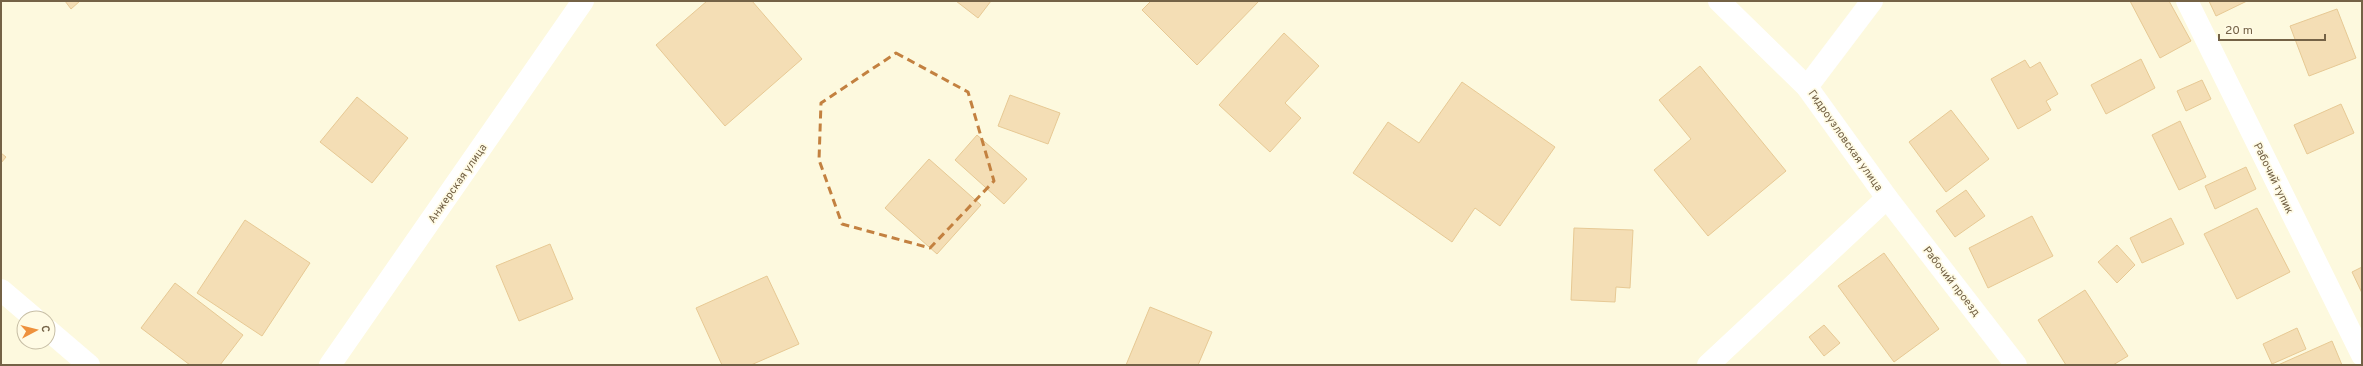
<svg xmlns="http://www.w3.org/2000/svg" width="2363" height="366" font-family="Overpass,sans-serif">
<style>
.building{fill:#f4deb5;stroke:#e7c994}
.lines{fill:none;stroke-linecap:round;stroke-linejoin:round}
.street{stroke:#fff;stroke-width:22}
.marked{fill:none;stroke:#c38140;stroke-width:3;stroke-dasharray:8 5;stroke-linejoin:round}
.labels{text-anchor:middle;stroke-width:3.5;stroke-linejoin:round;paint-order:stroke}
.street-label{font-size:11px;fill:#746246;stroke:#fffbe5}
</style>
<rect width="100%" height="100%" fill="#fdf9de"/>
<!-- building -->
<g class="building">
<polygon points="65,1 80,1 71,9"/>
<polygon points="707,1 752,1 802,59 725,126 656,45"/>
<polygon points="956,1 991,1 978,18"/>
<polygon points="1151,1 1259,1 1197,65 1142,10"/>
<polygon points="2130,1 2169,1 2191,41 2160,58"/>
<polygon points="2209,1 2247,1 2216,16"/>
<polygon points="2337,9 2356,58 2309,76 2290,26"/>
<polygon points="1284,33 1319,66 1285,103 1301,118 1270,152 1219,105"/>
<polygon points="2141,59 2155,88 2106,114 2091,85"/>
<polygon points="2025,60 2030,68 2040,62 2058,94 2046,101 2051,110 2018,129 1991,79"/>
<polygon points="1700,66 1786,171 1708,236 1654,170 1691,139 1659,100"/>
<polygon points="2202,80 2211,99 2186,111 2177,91"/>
<polygon points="1462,82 1555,147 1500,226 1475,208 1452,242 1353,173 1388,122 1419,143"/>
<polygon points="1010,95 1060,113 1048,144 998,126"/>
<polygon points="357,97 408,138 372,183 320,142"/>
<polygon points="2341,104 2354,133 2307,154 2294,125"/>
<polygon points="1951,110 1989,159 1946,192 1909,142"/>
<polygon points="2180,121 2206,177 2179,190 2152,135"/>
<polygon points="977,135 1027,179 1004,204 955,160"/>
<polygon points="1,153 6,157 1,163"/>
<polygon points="929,159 981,205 937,254 885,208"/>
<polygon points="2246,167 2256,189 2215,209 2205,186"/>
<polygon points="1966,190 1985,216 1955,237 1936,211"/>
<polygon points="2257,208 2290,272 2237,299 2204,234"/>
<polygon points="2032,216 2053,256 1988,288 1969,248"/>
<polygon points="2171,218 2184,244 2142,263 2130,238"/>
<polygon points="245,220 310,263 262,336 197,293"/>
<polygon points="1574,228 1633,230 1630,288 1616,287 1615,302 1571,300"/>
<polygon points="550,244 573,299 519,321 496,266"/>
<polygon points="2117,245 2135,265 2117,283 2098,262"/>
<polygon points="1884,253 1939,329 1894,362 1838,286"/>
<polygon points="2362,267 2362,293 2352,272"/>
<polygon points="767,276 799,344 751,365 722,365 696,308"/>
<polygon points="175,283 243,335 220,365 190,365 141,328"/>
<polygon points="2085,290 2128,356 2113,365 2066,365 2038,320"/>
<polygon points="1150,307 1212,332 1198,365 1126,365"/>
<polygon points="1824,325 1840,343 1824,356 1809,337"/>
<polygon points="2297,328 2306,349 2272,364 2263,344"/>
<polygon points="2332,341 2342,365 2278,365"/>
</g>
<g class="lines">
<!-- street -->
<g class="street">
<polyline points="1719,1 1807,87"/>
<polyline points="1872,1 1807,87 1887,198 2016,365"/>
<polyline points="2187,1 2362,355"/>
<polyline points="1,290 34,318"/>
<polyline points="48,330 89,365"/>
<polyline points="330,365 583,1"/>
<polyline points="1708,365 1887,198"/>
</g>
</g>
<!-- marked area -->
<path class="marked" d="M 896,53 L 968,92 L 994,181 L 930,248 L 842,224 L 819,160 L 821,103 Z"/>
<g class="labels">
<!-- street labels -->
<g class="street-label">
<text transform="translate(1846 140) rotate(55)" y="4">Гидроузловская улица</text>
<text transform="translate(2274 178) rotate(64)" y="4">Рабочий тупик</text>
<text transform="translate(457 183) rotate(-55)" y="4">Анжерская улица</text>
<text transform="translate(1952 281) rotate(52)" y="4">Рабочий проезд</text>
</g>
</g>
<!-- border -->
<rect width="2363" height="366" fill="none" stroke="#746246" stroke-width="4"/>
<!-- north arrow -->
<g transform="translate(36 330) rotate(83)"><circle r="19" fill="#fffbe5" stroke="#c7bea5"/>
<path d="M0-3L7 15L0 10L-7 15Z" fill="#ee913d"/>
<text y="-6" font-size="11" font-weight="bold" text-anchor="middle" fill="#746246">С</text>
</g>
<!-- scale -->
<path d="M2219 34v6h106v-6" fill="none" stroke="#746246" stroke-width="2"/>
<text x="2225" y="34" font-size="12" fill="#746246" stroke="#fffbe5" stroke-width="3" paint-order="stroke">20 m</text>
</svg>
